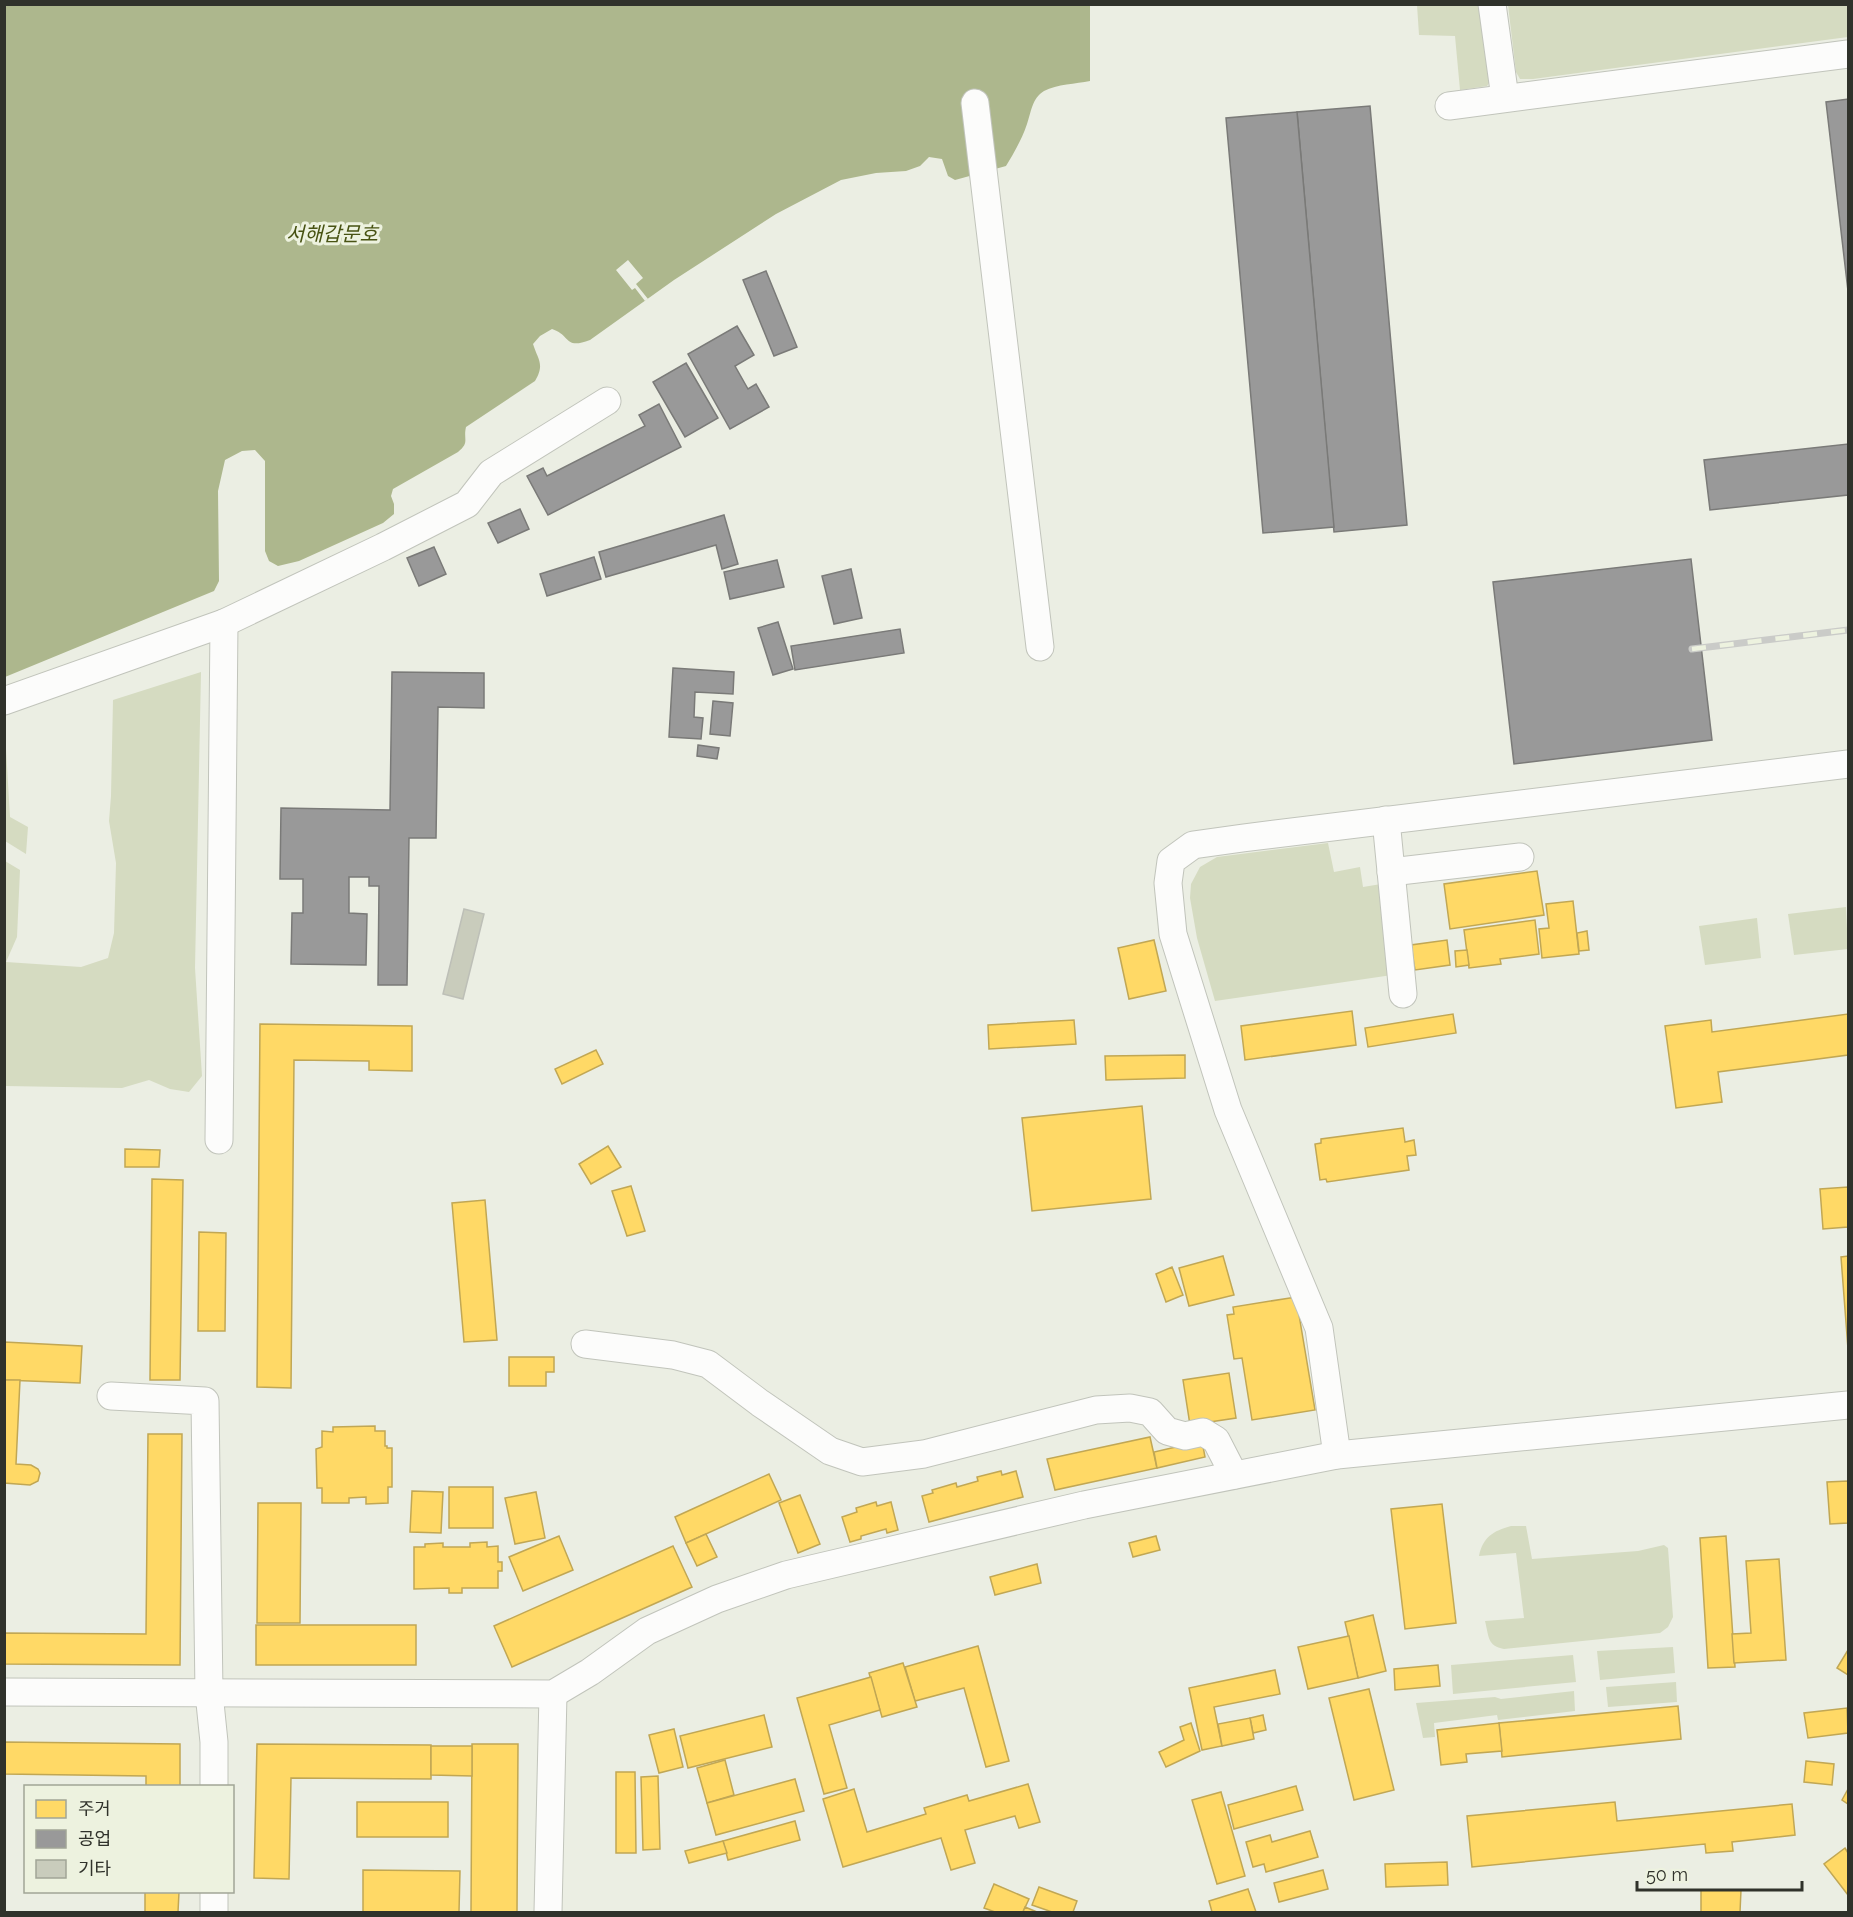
<svg xmlns="http://www.w3.org/2000/svg" width="1853" height="1917" font-family="Raleway,'Noto Sans KR',sans-serif">
<style>
.green{fill:#d5dbc1}
.water{fill:#adb78d}
.pier{fill:#ebeee3}
.homes{fill:#ffd966;stroke:#c1a754;stroke-width:1.5}
.industry{fill:#999;stroke:#7a7a78;stroke-width:1.5}
.building{fill:#c9ccbc;stroke:#bdbfb7;stroke-width:1.5}
.lines{fill:none;stroke-linecap:round;stroke-linejoin:round}
.minor-casing{stroke:#c1c4bb;stroke-width:29}
.minor{stroke:#fcfcfb;stroke-width:27}
.rail-casing{stroke:#cacbc8;stroke-width:7}
.rail{stroke:#edf2df;stroke-width:4.5;stroke-dasharray:14;stroke-linecap:butt}
.labels{text-anchor:middle;stroke-width:6;stroke-linejoin:round;paint-order:stroke}
.water-label{font-size:20px;font-style:italic;fill:#485313;stroke:#edf2df}
</style>
<rect width="100%" height="100%" fill="#ebeee3"/>
<!-- green -->
<g class="green">
<polygon points="1417,5 1484,5 1491,80 1487,86 1460,90 1455,36 1419,35"/>
<polygon points="1508,5 1848,5 1848,37 1533,79 1520,79 1516,72"/>
<polygon points="201,672 195,968 202,1076 189,1092 170,1089 149,1080 122,1088 5,1086 5,861 20,870 17,937 6,962 81,967 108,958 114,933 116,863 109,821 111,796 113,700"/>
<polygon points="5,749 6,749 10,817 28,827 26,854 5,841"/>
<polygon points="1328,843 1334,872 1360,867 1363,887 1381,884 1392,975 1215,1001 1197,938 1190,898 1191,884 1200,867 1217,857"/>
<polygon points="1846,907 1848,949 1794,955 1788,914"/>
<polygon points="1757,918 1761,958 1705,965 1699,926"/>
<path d="M 1511,1526 L 1526,1526 L 1532,1559 L 1638,1551 L 1664,1545 L 1668,1548 L 1673,1617 L 1668,1627 L 1660,1633 L 1504,1649 C 1487,1646 1489,1636 1485,1621 L 1524,1618 L 1516,1553 L 1479,1556 C 1483,1537 1493,1531 1511,1526 Z"/>
<polygon points="1673,1647 1675,1673 1600,1680 1597,1651"/>
<polygon points="1573,1655 1576,1682 1453,1694 1451,1665"/>
<polygon points="1676,1682 1677,1702 1608,1707 1606,1687"/>
<polygon points="1574,1691 1575,1711 1498,1720 1497,1715 1434,1723 1435,1737 1423,1738 1416,1703 1495,1697 1501,1699"/>
</g>
<!-- water -->
<path class="water" d="M 5,5 L 1090,5 L 1090,81 C 1076,84 1057,84 1044,91 C 1032,98 1031,113 1027,124 C 1022,139 1014,153 1006,166 L 955,180 L 948,176 L 942,159 L 929,157 L 920,166 L 906,171 L 876,173 L 841,180 L 776,214 L 674,280 L 590,340 C 564,350 571,335 552,329 L 540,336 L 533,344 C 538,360 545,364 535,381 L 466,427 C 463,440 470,442 458,452 L 393,489 L 391,496 L 394,504 L 394,514 L 383,523 L 299,561 L 278,566 L 269,561 L 265,551 L 265,461 L 255,450 L 242,451 L 225,460 L 218,491 L 219,581 L 214,591 L 5,677 Z"/>
<!-- pier -->
<polygon class="pier" points="628,260 643,278 636,284 648,299 645,301 635,288 632,290 616,270"/>
<!-- homes -->
<g class="homes">
<polygon points="1537,871 1544,915 1450,929 1444,884"/>
<polygon points="1573,901 1579,954 1542,958 1539,929 1549,928 1546,904"/>
<polygon points="1535,920 1539,954 1500,959 1501,964 1469,968 1464,930"/>
<polygon points="1587,931 1589,950 1579,951 1577,933"/>
<polygon points="1154,940 1166,991 1129,999 1118,948"/>
<polygon points="1447,940 1450,965 1415,970 1411,945"/>
<polygon points="1467,950 1469,965 1456,967 1455,951"/>
<polygon points="1352,1011 1356,1045 1245,1060 1241,1026"/>
<polygon points="1453,1014 1456,1033 1368,1047 1365,1028"/>
<polygon points="1848,1014 1848,1055 1718,1072 1722,1102 1676,1108 1665,1026 1711,1020 1712,1032"/>
<polygon points="1074,1020 1076,1044 989,1049 988,1025"/>
<polygon points="260,1024 412,1026 412,1071 369,1070 369,1061 294,1060 291,1388 257,1387"/>
<polygon points="596,1050 603,1064 562,1084 555,1069"/>
<polygon points="1185,1055 1185,1078 1106,1080 1105,1056"/>
<polygon points="1142,1106 1151,1199 1032,1211 1022,1118"/>
<polygon points="1403,1128 1405,1142 1414,1140 1416,1155 1407,1156 1409,1170 1327,1182 1326,1179 1320,1180 1315,1144 1321,1143 1321,1139"/>
<polygon points="608,1146 621,1167 591,1184 579,1164"/>
<polygon points="125,1149 160,1150 159,1167 125,1167"/>
<polygon points="152,1179 183,1180 180,1380 150,1380"/>
<polygon points="631,1186 645,1231 627,1236 612,1191"/>
<polygon points="1848,1187 1848,1227 1823,1229 1820,1189"/>
<polygon points="485,1200 497,1340 464,1342 452,1203"/>
<polygon points="199,1232 226,1233 225,1331 198,1331"/>
<polygon points="1223,1256 1234,1295 1189,1306 1179,1268"/>
<polygon points="1848,1256 1848,1349 1841,1257"/>
<polygon points="1172,1267 1183,1295 1166,1302 1156,1274"/>
<polygon points="1296,1297 1315,1410 1252,1420 1242,1358 1234,1359 1227,1315 1234,1314 1233,1307"/>
<polygon points="4,1342 82,1346 80,1383 4,1380"/>
<polygon points="509,1357 554,1357 554,1372 546,1372 546,1386 509,1386"/>
<polygon points="1229,1373 1236,1418 1190,1425 1183,1380"/>
<polygon points="4,1380 20,1380 16,1464 31,1465 38,1469 40,1473 38,1481 30,1485 4,1483"/>
<polygon points="375,1426 375,1431 385,1431 385,1446 387,1446 387,1448 392,1448 392,1487 388,1487 388,1503 366,1504 366,1497 349,1498 349,1503 322,1503 322,1488 317,1488 316,1449 322,1447 322,1431 333,1432 333,1427"/>
<polygon points="148,1434 182,1434 180,1665 4,1664 4,1633 146,1634"/>
<polygon points="1150,1437 1157,1468 1055,1490 1047,1459"/>
<polygon points="1202,1441 1205,1457 1157,1468 1154,1452"/>
<polygon points="1001,1471 1002,1475 1016,1471 1023,1497 929,1522 922,1496 933,1493 932,1490 956,1483 957,1487 978,1481 977,1477"/>
<polygon points="769,1474 781,1500 686,1543 675,1517"/>
<polygon points="1848,1481 1848,1523 1830,1524 1827,1482"/>
<rect x="449" y="1487" width="44" height="41"/>
<polygon points="412,1491 443,1492 441,1533 410,1532"/>
<polygon points="536,1492 545,1538 515,1544 505,1498"/>
<polygon points="800,1495 820,1544 798,1553 779,1503"/>
<polygon points="876,1502 877,1506 891,1502 898,1530 887,1533 886,1529 861,1536 861,1539 850,1542 842,1517 857,1512 856,1508"/>
<polygon points="258,1503 301,1503 300,1623 257,1623"/>
<polygon points="1442,1504 1456,1623 1405,1629 1391,1509"/>
<polygon points="706,1534 717,1557 697,1566 686,1543"/>
<polygon points="559,1536 573,1570 523,1591 509,1557"/>
<polygon points="1156,1536 1160,1550 1133,1557 1129,1543"/>
<polygon points="1726,1536 1735,1667 1708,1668 1700,1538"/>
<polygon points="487,1542 487,1547 498,1546 498,1562 502,1562 502,1571 498,1571 498,1588 462,1588 462,1593 449,1593 449,1588 414,1589 414,1547 425,1547 425,1544 443,1543 443,1547 470,1547 470,1543"/>
<polygon points="673,1546 692,1587 512,1667 494,1626"/>
<polygon points="1779,1559 1786,1660 1734,1663 1732,1634 1751,1633 1746,1561"/>
<polygon points="1037,1564 1041,1583 995,1595 990,1577"/>
<polygon points="1373,1615 1386,1671 1358,1678 1345,1622"/>
<rect x="256" y="1625" width="160" height="40"/>
<polygon points="1349,1636 1358,1678 1308,1689 1298,1647"/>
<polygon points="978,1646 1009,1761 986,1767 964,1688 915,1701 905,1667"/>
<polygon points="1848,1650 1848,1675 1837,1668"/>
<polygon points="903,1663 917,1707 882,1717 869,1673"/>
<polygon points="1438,1665 1440,1686 1395,1690 1394,1669"/>
<polygon points="1275,1670 1280,1694 1214,1707 1222,1746 1202,1750 1189,1688"/>
<polygon points="871,1677 880,1710 829,1725 847,1788 824,1794 797,1698"/>
<polygon points="1369,1689 1394,1790 1354,1800 1329,1698"/>
<polygon points="1678,1706 1681,1739 1502,1757 1499,1723"/>
<polygon points="1847,1708 1848,1733 1808,1738 1804,1713"/>
<polygon points="764,1715 772,1747 688,1768 680,1736"/>
<polygon points="1263,1715 1266,1730 1253,1733 1250,1718"/>
<polygon points="1250,1718 1254,1739 1222,1746 1218,1724"/>
<polygon points="1191,1723 1200,1751 1166,1767 1159,1752 1184,1740 1180,1727"/>
<polygon points="1499,1723 1502,1751 1466,1754 1467,1762 1441,1765 1437,1730"/>
<polygon points="674,1729 683,1767 659,1773 649,1735"/>
<polygon points="4,1742 180,1744 180,1786 146,1786 146,1776 4,1774"/>
<polygon points="257,1744 431,1745 431,1779 291,1778 289,1879 254,1878"/>
<polygon points="472,1744 518,1744 517,1912 471,1912"/>
<polygon points="431,1746 472,1746 472,1776 431,1775"/>
<polygon points="725,1760 734,1795 707,1803 697,1768"/>
<polygon points="1806,1761 1834,1764 1832,1785 1804,1782"/>
<polygon points="616,1772 635,1772 636,1853 616,1853"/>
<polygon points="658,1776 660,1849 643,1850 641,1777"/>
<polygon points="795,1779 804,1811 716,1835 707,1803"/>
<polygon points="1028,1784 1040,1822 1019,1828 1015,1816 965,1830 975,1863 951,1870 941,1838 843,1867 823,1799 854,1789 867,1832 926,1814 924,1808 967,1795 969,1801"/>
<polygon points="1296,1786 1303,1810 1234,1829 1228,1805"/>
<polygon points="1848,1789 1848,1804 1842,1800"/>
<polygon points="1221,1792 1245,1876 1217,1884 1192,1800"/>
<rect x="357" y="1802" width="91" height="35"/>
<polygon points="1615,1802 1617,1821 1792,1804 1795,1835 1732,1842 1733,1851 1706,1853 1705,1844 1472,1867 1467,1816"/>
<polygon points="795,1821 800,1840 728,1860 723,1841"/>
<polygon points="1310,1831 1318,1857 1266,1872 1264,1864 1253,1867 1246,1842 1270,1835 1272,1842"/>
<polygon points="723,1841 727,1853 689,1863 685,1851"/>
<polygon points="1845,1848 1848,1853 1848,1895 1824,1864"/>
<polygon points="1447,1862 1448,1885 1386,1887 1385,1864"/>
<polygon points="363,1870 460,1871 459,1912 363,1912"/>
<polygon points="1323,1870 1328,1889 1279,1902 1274,1883"/>
<polygon points="994,1884 1029,1899 1023,1912 995,1912 984,1908"/>
<polygon points="1039,1887 1077,1901 1073,1912 1052,1912 1032,1905"/>
<polygon points="1248,1889 1256,1912 1212,1912 1209,1901"/>
<polygon points="1701,1890 1741,1890 1740,1912 1701,1912"/>
<polygon points="145,1892 179,1892 178,1912 145,1912"/>
<polygon points="1025,1907 1037,1912 1023,1912"/>
</g>
<!-- industry -->
<g class="industry">
<polygon points="1848,99 1848,291 1826,102"/>
<polygon points="1370,106 1407,525 1334,532 1297,112"/>
<polygon points="1297,112 1334,527 1263,533 1226,118"/>
<polygon points="766,271 797,347 774,356 743,280"/>
<polygon points="737,326 754,355 735,366 748,389 756,384 769,407 730,429 688,354"/>
<polygon points="686,363 718,418 685,437 653,382"/>
<polygon points="659,404 681,447 548,515 527,476 543,468 547,476 645,426 639,415"/>
<polygon points="1848,444 1848,495 1710,510 1704,460"/>
<polygon points="520,509 529,529 498,543 488,523"/>
<polygon points="724,515 738,564 722,569 716,545 606,577 599,552"/>
<polygon points="434,547 446,574 419,586 407,558"/>
<polygon points="594,557 601,579 547,596 540,574"/>
<polygon points="1691,559 1712,740 1514,764 1493,582"/>
<polygon points="777,560 784,587 730,599 724,572"/>
<polygon points="851,569 862,618 834,624 822,576"/>
<polygon points="778,622 793,669 773,675 758,628"/>
<polygon points="900,629 904,653 795,670 791,646"/>
<polygon points="673,668 734,672 733,694 695,692 694,717 703,718 701,739 669,737"/>
<polygon points="392,672 484,673 484,708 438,707 436,838 409,838 407,985 378,985 379,886 369,886 369,877 349,877 349,913 367,914 366,965 291,964 292,913 303,913 303,879 280,879 281,808 390,810"/>
<polygon points="713,701 733,703 730,736 710,734"/>
<polygon points="698,745 719,748 717,759 697,756"/>
</g>
<!-- building -->
<polygon class="building" points="464,909 484,914 463,999 443,994"/>
<g class="lines">
<defs>
<g id="minor">
<polyline points="1492,4 1505,98"/>
<polyline points="975,103 1040,647"/>
<polyline points="1449,106 1848,54"/>
<polyline points="4,701 224,623 383,547 467,504 491,473 607,401"/>
<polyline points="1386,820 1403,994"/>
<polyline points="1391,872 1520,857"/>
<polyline points="219,1140 224,623"/>
<polyline points="585,1344 673,1355 708,1364 760,1403 830,1451 862,1462 924,1454 1096,1410 1130,1408 1150,1412 1167,1431 1185,1436 1203,1432 1216,1440 1234,1475"/>
<polyline points="111,1396 205,1401 209,1693 214,1742 214,1786"/>
<polyline points="1337,1455 1319,1328 1228,1110 1173,934 1168,883 1171,861 1193,845 1243,838 1848,764"/>
<polyline points="4,1692 553,1694 590,1672 647,1631 717,1599 786,1575 1084,1505 1337,1455 1848,1405"/>
<polyline points="214,1892 214,1912"/>
<polyline points="548,1912 553,1694"/>
</g>
</defs>
<!-- minor casing -->
<use href="#minor" class="minor-casing"/>
<!-- minor -->
<use href="#minor" class="minor"/>
<defs>
<polyline id="rail" points="1692,649 1848,630"/>
</defs>
<!-- rail casing -->
<use href="#rail" class="rail-casing"/>
<!-- rail -->
<use href="#rail" class="rail"/>
</g>
<g class="labels">
<!-- water labels -->
<g class="water-label">
<text x="332" y="241">서해갑문호</text>
</g>
</g>
<!-- border -->
<rect width="1853" height="1917" fill="none" stroke="#30322b" stroke-width="12"/>
<!-- legend -->
<rect x="24" y="1785" width="210" height="108" fill="#edf2df" stroke="#a1a597" stroke-width="1.5"/>
<rect x="36" y="1800" width="30" height="18" fill="#ffd966" stroke="#a1a597" stroke-width="1.5"/>
<text x="78" y="1815" font-size="18" fill="#30322b">주거</text>
<rect x="36" y="1830" width="30" height="18" fill="#999999" stroke="#a1a597" stroke-width="1.5"/>
<text x="78" y="1845" font-size="18" fill="#30322b">공업</text>
<rect x="36" y="1860" width="30" height="18" fill="#c9ccbc" stroke="#a1a597" stroke-width="1.5"/>
<text x="78" y="1875" font-size="18" fill="#30322b">기타</text>
<!-- scale -->
<path d="M1637 1881v9h165v-9" fill="none" stroke="#30322b" stroke-width="3"/>
<text x="1646" y="1881" font-size="18" fill="#30322b" stroke="#edf2df" stroke-width="4.5" paint-order="stroke">50 m</text>
</svg>
